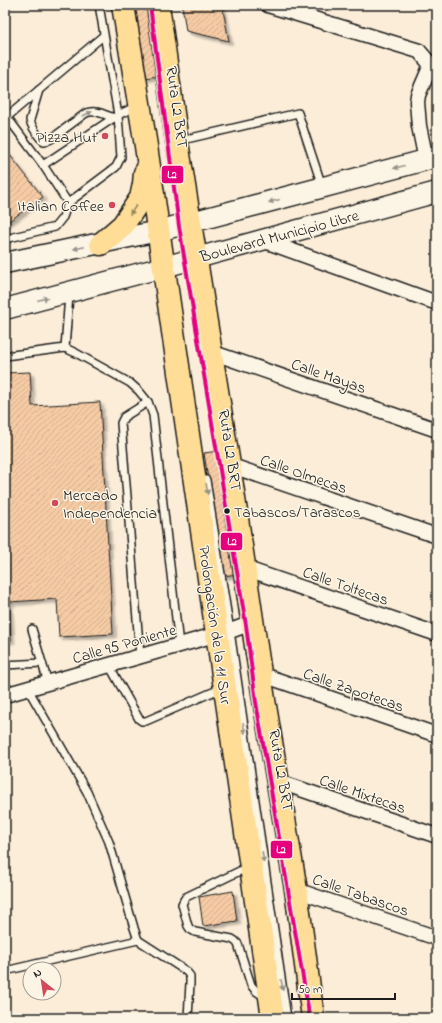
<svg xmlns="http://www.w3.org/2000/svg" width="442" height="1023" font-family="'Indie Flower',sans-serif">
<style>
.building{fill:url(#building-hatch);stroke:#1c1c1c;filter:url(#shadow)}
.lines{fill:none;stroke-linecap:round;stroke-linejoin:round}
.lane-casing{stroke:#1c1c1c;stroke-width:10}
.street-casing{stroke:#1c1c1c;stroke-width:17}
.secondary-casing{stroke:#1c1c1c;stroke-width:23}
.primary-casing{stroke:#1c1c1c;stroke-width:25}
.lane{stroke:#fcf5e5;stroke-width:7}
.street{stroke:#fcf5e5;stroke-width:14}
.secondary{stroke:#fcf5e5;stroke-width:20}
.primary{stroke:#ffdd96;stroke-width:22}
.bus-1-casing{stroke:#fcf5e5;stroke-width:7}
.bus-1{stroke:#e5007d;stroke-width:4}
.oneway{fill:#97938b}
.oneway2{fill:#99865f}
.poi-dot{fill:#d1495b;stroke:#fcf5e5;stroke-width:1.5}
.bus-dot{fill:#1c1c1c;stroke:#fcf5e5;stroke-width:1.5}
.labels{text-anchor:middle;stroke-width:3;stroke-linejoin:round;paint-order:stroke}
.bus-label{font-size:15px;fill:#1c1c1c;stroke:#fcf5e5;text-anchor:start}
.street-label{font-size:16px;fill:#1c1c1c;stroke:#fcf5e5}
.poi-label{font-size:16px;fill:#1c1c1c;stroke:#fcf5e5;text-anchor:end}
.line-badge{stroke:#fcf5e5;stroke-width:1.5}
.badge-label{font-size:11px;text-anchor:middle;font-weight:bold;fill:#fff}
</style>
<defs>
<pattern id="building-hatch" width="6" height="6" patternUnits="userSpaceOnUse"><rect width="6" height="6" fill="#f5cba4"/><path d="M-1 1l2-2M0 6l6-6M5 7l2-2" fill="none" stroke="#d1ae8d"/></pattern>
<filter id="shadow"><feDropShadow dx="3.5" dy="3.5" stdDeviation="1" flood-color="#0004"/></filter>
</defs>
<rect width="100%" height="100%" fill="#fbedd8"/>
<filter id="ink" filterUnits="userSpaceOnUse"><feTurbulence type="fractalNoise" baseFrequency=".025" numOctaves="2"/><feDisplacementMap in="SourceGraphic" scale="8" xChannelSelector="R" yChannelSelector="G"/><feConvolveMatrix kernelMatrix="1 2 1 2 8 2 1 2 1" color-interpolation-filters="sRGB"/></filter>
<g filter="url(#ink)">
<!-- building -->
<g class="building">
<polygon points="134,5 149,5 159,76 144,78"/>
<polygon points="182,5 222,5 229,41 186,31"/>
<polygon points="5,149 43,197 5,224"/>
<polygon points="30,372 32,406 100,402 113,634 59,637 57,599 9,602 11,640 5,640 5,373"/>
<polygon points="219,451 238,574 223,576 204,453"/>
<polygon points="233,891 237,921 203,926 199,897"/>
</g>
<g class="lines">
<defs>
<g id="lane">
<polyline points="99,5 118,115 121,157 116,167 68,203 43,165 118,115 137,106"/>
<path d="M 39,90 L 30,120 C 31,125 39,139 44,141 C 47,141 49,140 51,139 L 86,113 C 96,109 105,115 114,118"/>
<polyline points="178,141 298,113 322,186"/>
<polyline points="43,165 7,117 103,36"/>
<polyline points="5,239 55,227 63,217 68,203"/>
<polyline points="65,348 69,295"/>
<polyline points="5,356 65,348 76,353 130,383 139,391 148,402 153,415 179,645"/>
<polyline points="206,480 230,631 287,1018"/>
<polyline points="32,629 48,683"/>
<polyline points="140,656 121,423 124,417 148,402"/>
<polyline points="5,665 42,663"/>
<polyline points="109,665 139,719 142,721 146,721 222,688"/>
<polyline points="28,689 87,792 109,842 134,928 138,940 186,971 190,976 190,983 188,1018"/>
<polyline points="248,867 186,897 184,900 182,904 188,926 190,929 195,932 232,939 235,941 238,944 251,985 256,991 265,997"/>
<polyline points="5,971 138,940"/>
</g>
<g id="street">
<polyline points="268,5 419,51 431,65 437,67"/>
<polyline points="426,160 419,126 417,102 418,95 431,65"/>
<polyline points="262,240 437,303"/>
<polyline points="211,352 437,430"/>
<polyline points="229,465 437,536"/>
<polyline points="244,568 437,634"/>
<polyline points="260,674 437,735"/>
<polyline points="5,695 218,634 230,631 252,623"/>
<polyline points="277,781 437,836"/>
<polyline points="296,890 437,938"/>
</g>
<g id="secondary">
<polyline points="5,263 158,231 437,157"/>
<polyline points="5,309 171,265 437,192"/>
</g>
<g id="primary">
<polyline points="123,5 146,146 273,1018"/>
<polyline points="158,5 177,142 229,465 264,700 296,890 313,1018"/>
<polyline points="101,244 123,225 141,198 144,184 145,173"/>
</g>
</defs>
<!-- lane casing -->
<use href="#lane" class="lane-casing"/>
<!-- street casing -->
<use href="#street" class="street-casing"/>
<!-- secondary casing -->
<use href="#secondary" class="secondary-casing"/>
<!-- primary casing -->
<use href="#primary" class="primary-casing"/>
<!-- lane -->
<use href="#lane" class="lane"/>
<!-- street -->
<use href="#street" class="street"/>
<!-- secondary -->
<use href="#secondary" class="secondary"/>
<!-- primary -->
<use href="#primary" class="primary"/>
<defs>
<polyline id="bus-1" points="150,5 179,226 246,625 256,702 308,1007 309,1018"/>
</defs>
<!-- bus-1 casing -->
<use href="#bus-1" class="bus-1-casing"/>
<!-- bus-1 -->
<use href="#bus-1" class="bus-1"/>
</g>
<!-- one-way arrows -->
<defs><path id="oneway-solid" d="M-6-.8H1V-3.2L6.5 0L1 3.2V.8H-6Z"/></defs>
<g class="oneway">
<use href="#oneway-solid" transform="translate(87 114) rotate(-25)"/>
<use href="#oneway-solid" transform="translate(399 167) rotate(165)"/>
<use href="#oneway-solid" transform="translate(274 201) rotate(165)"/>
<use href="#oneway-solid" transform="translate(79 248) rotate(168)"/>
<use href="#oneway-solid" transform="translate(43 299) rotate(-15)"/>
<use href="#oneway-solid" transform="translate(207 489) rotate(81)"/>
<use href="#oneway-solid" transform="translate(244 728) rotate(81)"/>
<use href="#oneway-solid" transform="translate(263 857) rotate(81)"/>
<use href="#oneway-solid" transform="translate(282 985) rotate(81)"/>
</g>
<use class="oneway2" href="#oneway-solid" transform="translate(133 210) rotate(125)"/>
</g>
<!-- markers -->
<g class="poi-dot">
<circle cx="105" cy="136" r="4"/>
<circle cx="112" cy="205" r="4"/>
<circle cx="55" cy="503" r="4"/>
</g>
<circle class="bus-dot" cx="227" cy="511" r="3.5"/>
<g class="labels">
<!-- bus labels -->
<g class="bus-label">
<text x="234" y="517">Tabascos/Tarascos</text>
</g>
<!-- street labels -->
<g class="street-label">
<text transform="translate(178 107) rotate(82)" y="6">Ruta L2 BRT</text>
<text transform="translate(279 235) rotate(-15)" y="6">Boulevard Municipio Libre</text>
<text transform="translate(329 375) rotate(19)" y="6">Calle Mayas</text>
<text transform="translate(231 450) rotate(81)" y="6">Ruta L2 BRT</text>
<text transform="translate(304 473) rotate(19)" y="6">Calle Olmecas</text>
<text transform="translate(346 585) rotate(19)" y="6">Calle Toltecas</text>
<text transform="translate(216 625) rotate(82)" y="6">Prolongación de la 11 Sur</text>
<text transform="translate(124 643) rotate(-16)" y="6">Calle 95 Poniente</text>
<text transform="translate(354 689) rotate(19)" y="6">Calle Zapotecas</text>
<text transform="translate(282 770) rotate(80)" y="6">Ruta L2 BRT</text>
<text transform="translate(363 793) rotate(19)" y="6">Calle Mixtecas</text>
<text transform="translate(361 894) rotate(19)" y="6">Calle Tabascos</text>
</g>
<!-- poi labels -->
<g class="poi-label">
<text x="97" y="142">Pizza Hut</text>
<text x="104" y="211">Italian Coffee</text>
<text x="63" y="500" text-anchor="start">Mercado<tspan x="63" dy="18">Independencia</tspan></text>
</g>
</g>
<g class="line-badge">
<rect x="161" y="165" width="23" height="19" rx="4" fill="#e5007d"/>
<rect x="220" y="532" width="23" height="19" rx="4" fill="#e5007d"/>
<rect x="270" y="840" width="23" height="19" rx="4" fill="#e5007d"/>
</g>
<g class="badge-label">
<text x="172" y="178">L2</text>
<text x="232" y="545">L2</text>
<text x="281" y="853">L2</text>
</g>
<!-- margin -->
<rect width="442" height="1023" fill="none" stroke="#fcf5e5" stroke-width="20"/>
<rect x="10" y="10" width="422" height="1003" fill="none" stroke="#1c1c1c" stroke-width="1.5" filter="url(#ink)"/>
<!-- north arrow -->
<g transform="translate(42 981) rotate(330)"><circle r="19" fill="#fcf5e5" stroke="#a29e95"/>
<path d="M0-3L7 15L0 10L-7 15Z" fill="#d1495b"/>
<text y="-6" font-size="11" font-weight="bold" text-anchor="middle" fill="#1c1c1c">N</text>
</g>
<!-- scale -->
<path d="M292 993v6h103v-6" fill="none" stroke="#1c1c1c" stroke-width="2"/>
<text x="298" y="993" font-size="12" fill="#1c1c1c" stroke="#fcf5e5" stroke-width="3" paint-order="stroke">50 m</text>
</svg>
